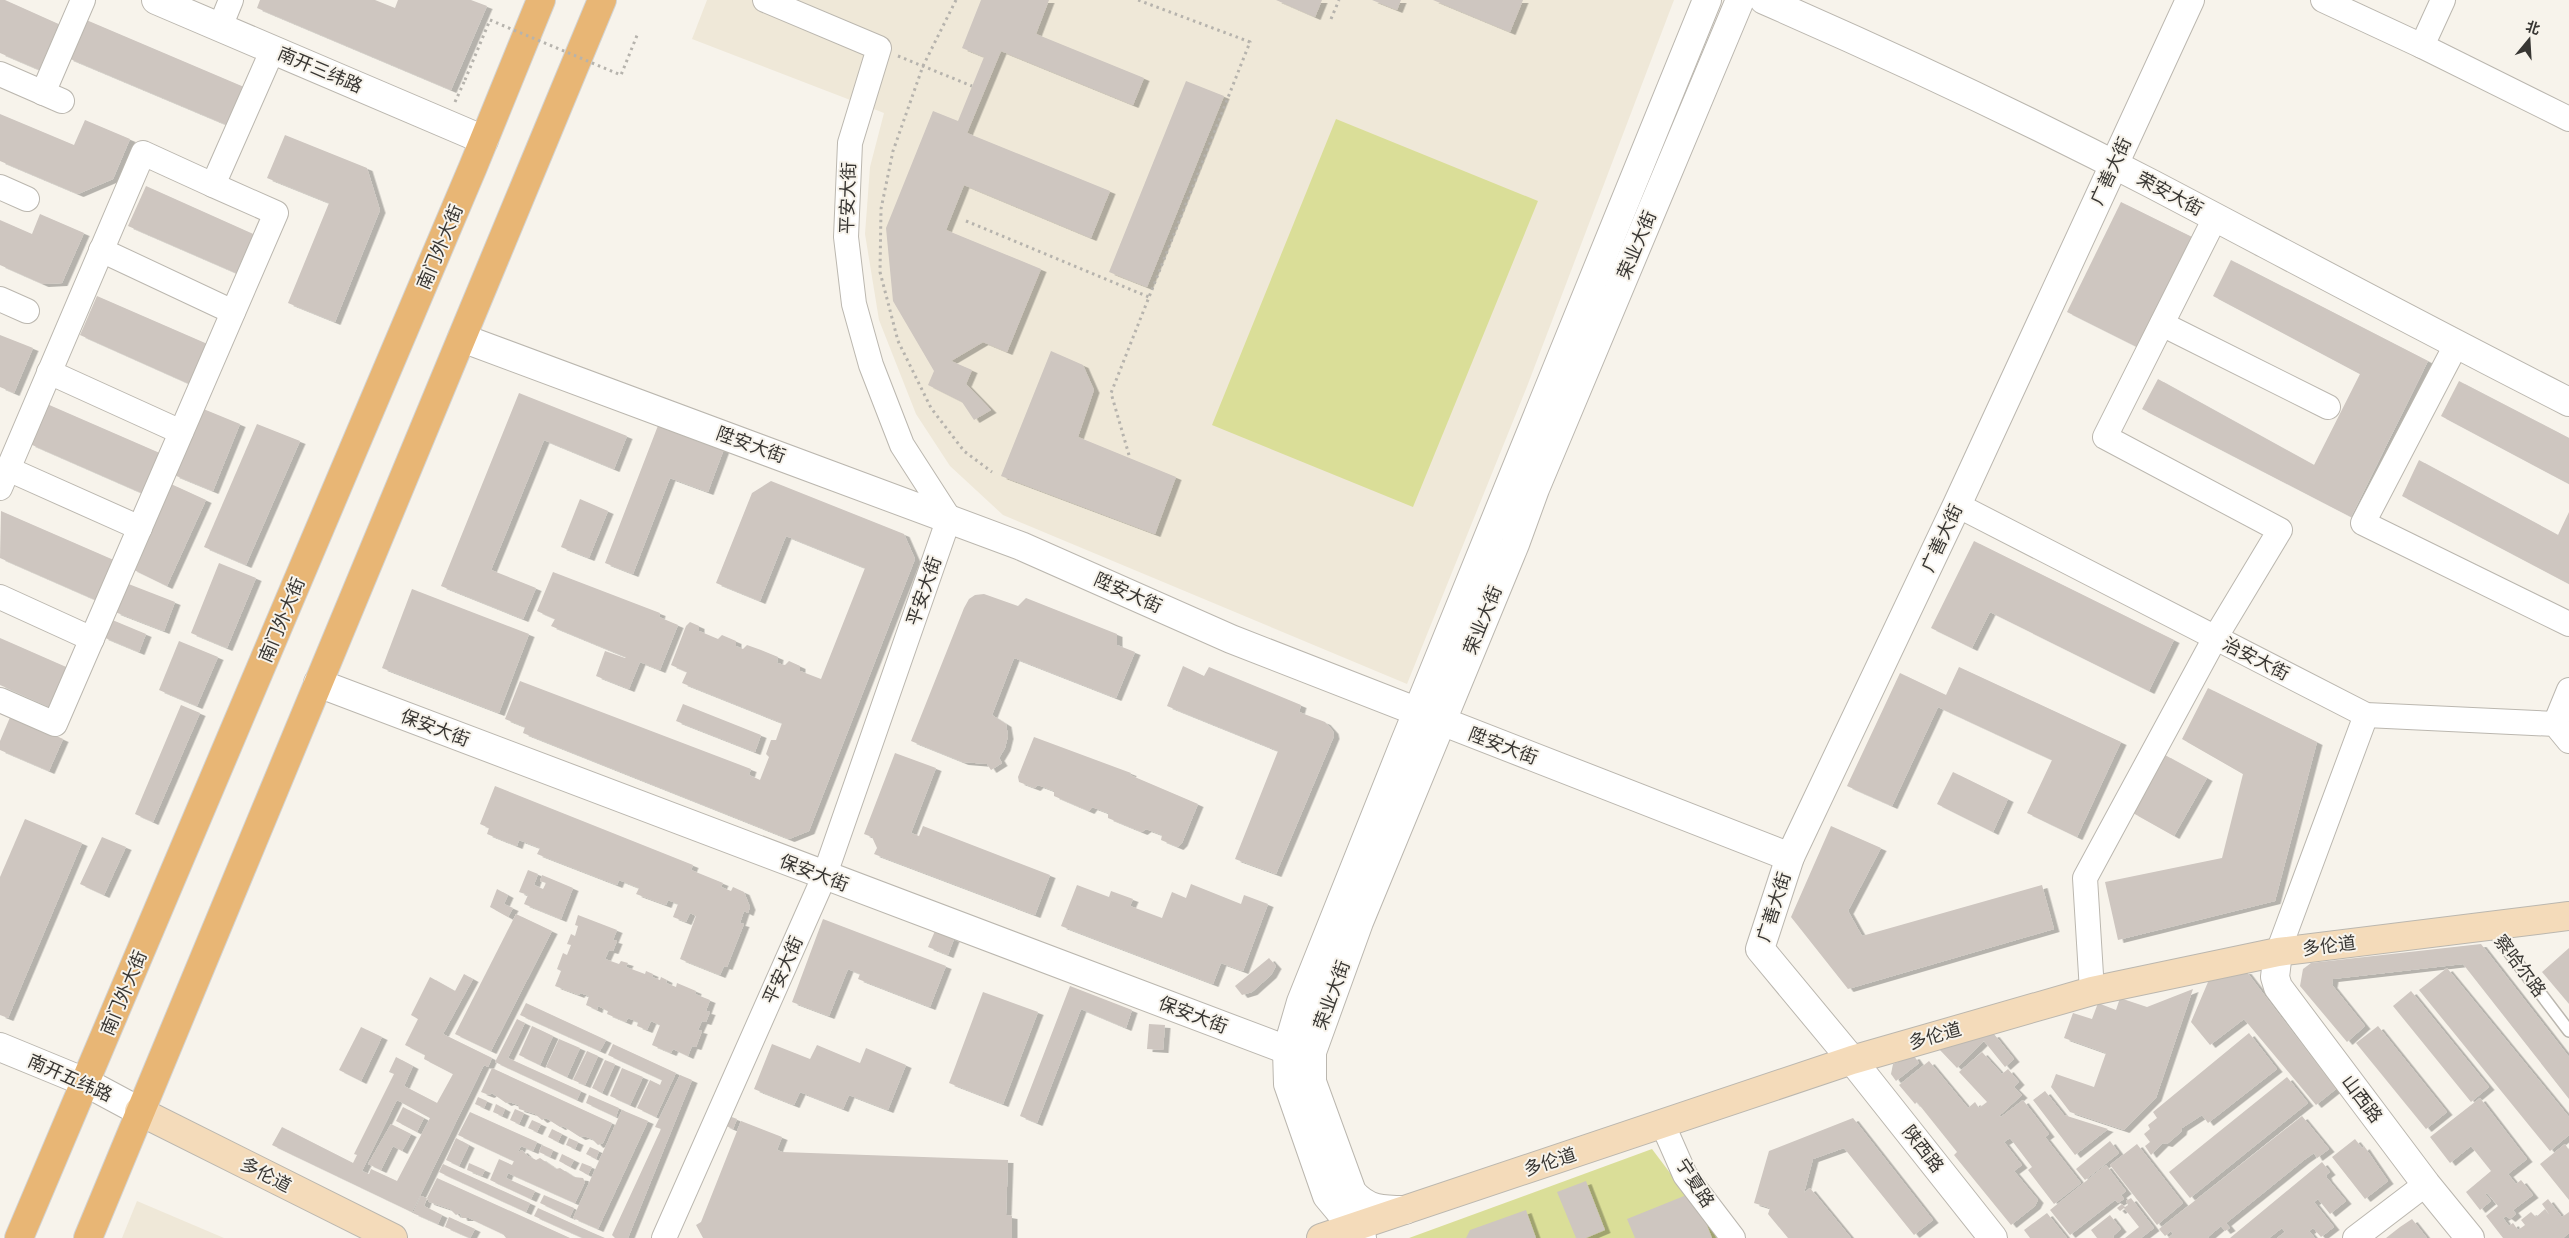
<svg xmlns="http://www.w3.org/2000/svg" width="2569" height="1238" font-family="Quicksand,'Noto Sans SC',sans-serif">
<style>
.built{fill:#efe8d8}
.green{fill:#dade98}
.building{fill:#cec6c0;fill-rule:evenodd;filter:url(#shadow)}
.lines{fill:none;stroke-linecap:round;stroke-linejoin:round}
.service-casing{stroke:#bbb7af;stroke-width:14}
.minor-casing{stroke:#bbb7af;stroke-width:26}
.tertiary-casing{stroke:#bbb7af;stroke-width:30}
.secondary-casing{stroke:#bbb7af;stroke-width:30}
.primary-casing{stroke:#d3d3d2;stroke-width:30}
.path{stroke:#b6b3ad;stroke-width:3;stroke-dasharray:2.5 4;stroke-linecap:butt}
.service{stroke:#fff;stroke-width:11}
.minor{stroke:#fff;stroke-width:24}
.tertiary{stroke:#fff;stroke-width:28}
.secondary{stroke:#f4dbba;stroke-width:28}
.primary{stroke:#e8b675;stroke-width:28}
.path-bridge{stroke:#b6b3ad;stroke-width:3;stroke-dasharray:2.5 4;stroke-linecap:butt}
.labels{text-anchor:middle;stroke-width:4;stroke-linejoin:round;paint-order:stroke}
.street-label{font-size:18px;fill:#383633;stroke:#f7f3eb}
</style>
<defs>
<filter id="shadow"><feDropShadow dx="5.5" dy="3" stdDeviation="0" flood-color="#0004"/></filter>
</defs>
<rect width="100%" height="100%" fill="#f7f3eb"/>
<!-- built -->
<g class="built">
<polygon points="707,0 1674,0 1528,384 1407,684 1003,515 950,466 916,414 879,320 865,234 870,167 884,113 692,39"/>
<polygon points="137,1201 224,1238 122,1238"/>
</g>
<!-- green -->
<g class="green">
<polygon points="1336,119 1538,201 1413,507 1212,425"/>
<polygon points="1652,1149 1719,1238 1409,1238"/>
</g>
<!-- building -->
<g class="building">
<polygon points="0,0 5,0 63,26 42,71 0,53"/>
<polygon points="260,0 375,0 395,8 398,0 471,0 487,6 451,90 257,8"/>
<polygon points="981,0 1049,0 1036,34 1144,78 1133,105 1001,51 967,133 1110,191 1091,238 964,185 946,230 1041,269 1007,352 983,342 951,361 972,370 966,384 991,410 974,420 962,402 928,385 934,371 893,301 886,228 933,111 958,121 984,57 962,48"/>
<polygon points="1276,0 1322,0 1315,17"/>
<polygon points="1372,0 1401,0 1397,10"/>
<polygon points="1433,0 1523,0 1510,32"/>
<polygon points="84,19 244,87 227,125 68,58"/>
<polygon points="1186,81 1224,96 1147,287 1109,272"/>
<polygon points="0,114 74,145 85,120 130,139 113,179 78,194 0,161"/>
<polygon points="285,135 367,168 380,210 335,322 288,303 329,203 267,178"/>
<polygon points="146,186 260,237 243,276 128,226"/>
<polygon points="2121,202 2192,237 2139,348 2067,312"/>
<polygon points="40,214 84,233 62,283 43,284 0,265 0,220 32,234"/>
<polygon points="2231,260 2428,361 2351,517 2142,409 2158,379 2314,465 2360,374 2213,296"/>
<polygon points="97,296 212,346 194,386 80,335"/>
<polygon points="0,335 33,348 14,393 0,387"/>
<polygon points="1051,351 1083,365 1094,390 1078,437 1176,477 1155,534 1001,476"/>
<polygon points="2459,381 2569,438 2569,484 2441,416"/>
<polygon points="519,393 627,436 614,469 544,440 491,570 536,588 523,619 441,586"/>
<polygon points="47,404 162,454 144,494 30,444"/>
<polygon points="201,408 240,424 213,491 174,475"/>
<polygon points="659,423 724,449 708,492 670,478 633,574 605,563"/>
<polygon points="257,424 300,441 246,565 204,547"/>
<polygon points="2419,460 2558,535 2569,512 2569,584 2402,496"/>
<polygon points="771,481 904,534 915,559 809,831 789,839 523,733 525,727 505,719 520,681 751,769 749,775 760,780 769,757 766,754 771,740 776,740 782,723 682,683 687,672 671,665 686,626 690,622 699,626 699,631 718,639 722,635 736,641 736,646 743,649 747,645 761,650 778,657 777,663 785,665 789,661 800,666 800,671 821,679 865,568 786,536 760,601 716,583 752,493"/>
<polygon points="171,484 206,500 167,586 132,569"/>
<polygon points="580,499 608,511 589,558 561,547"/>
<polygon points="1,511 116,561 98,601 0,558"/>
<polygon points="1974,541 2174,640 2149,691 1990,612 1972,648 1931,628"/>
<polygon points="219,563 256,578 227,648 191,633"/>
<polygon points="553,572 660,613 659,617 678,625 660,670 640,662 629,689 596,676 605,651 625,658 626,657 551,626 555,619 537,611"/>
<polygon points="126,583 175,602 164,631 115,612"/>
<polygon points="412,589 529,634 499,713 382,668"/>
<polygon points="984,594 1018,606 1026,598 1117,634 1117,645 1135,652 1116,698 1014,658 992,715 1006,724 1008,736 1005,748 999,758 1002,763 991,770 987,764 963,762 911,741 964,608 969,599 975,595"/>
<polygon points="110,619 146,634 139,652 103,637"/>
<polygon points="0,638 73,670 56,710 0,685"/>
<polygon points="179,641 218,657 197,706 159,690"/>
<polygon points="1183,666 1204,676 1209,667 1301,705 1299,712 1325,722 1333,731 1334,736 1276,874 1235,859 1278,751 1167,706"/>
<polygon points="1959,667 2121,742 2077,837 2027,813 2052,760 1938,707 1892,806 1847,786 1900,673 1946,695"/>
<polygon points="2208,688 2317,742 2275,901 2118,940 2105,882 2222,858 2243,774 2182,739"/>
<polygon points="683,704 761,735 755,752 676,721"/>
<polygon points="181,705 200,713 153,822 135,814"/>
<polygon points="11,715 63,739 49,771 0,750 0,741"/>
<polygon points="1034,737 1131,773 1130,775 1198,804 1182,843 1178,847 1161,840 1162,835 1146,829 1142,832 1108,818 1108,813 1092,807 1089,811 1054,796 1054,791 1038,785 1035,788 1019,782 1018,777"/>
<polygon points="895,753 936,768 911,833 919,836 923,826 1050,875 1035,915 874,854 877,848 872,837 864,834"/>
<polygon points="2165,755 2207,778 2174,836 2133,813"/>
<polygon points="1953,772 2008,799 1993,832 1937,804"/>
<polygon points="495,786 693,865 691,870 723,883 721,887 731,891 733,887 744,892 750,907 748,913 744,911 740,923 744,924 727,967 724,966 720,975 680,959 696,916 690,913 686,922 673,917 678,904 668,900 666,905 636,894 639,888 619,880 617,885 537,854 540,848 519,840 517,846 487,834 489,828 480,824"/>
<polygon points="25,819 82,843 8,1018 0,1015 0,877"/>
<polygon points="1831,826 1881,848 1848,911 1862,936 2042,885 2054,929 1848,989 1791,917"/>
<polygon points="102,837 126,847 104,895 80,884"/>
<polygon points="528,870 538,874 534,885 543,889 546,883 540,881 542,875 573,888 561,919 524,904 528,895 519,892"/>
<polygon points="1191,884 1241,904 1244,895 1268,904 1243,971 1221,963 1213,984 1061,926 1077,885 1109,897 1111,891 1133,899 1130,906 1162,918 1172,892 1186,898"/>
<polygon points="497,889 508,895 504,904 513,908 508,917 490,907"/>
<polygon points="516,914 552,931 491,1051 455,1034"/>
<polygon points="578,915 617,930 613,940 617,941 613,951 609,950 605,959 619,964 621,961 628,963 626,967 645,974 646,971 653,974 652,977 660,980 661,977 667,980 666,983 676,987 677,983 696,991 695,994 710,1000 706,1011 710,1012 706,1022 702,1021 698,1030 702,1031 696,1047 692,1046 688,1056 673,1049 671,1053 652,1045 660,1025 651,1021 647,1030 637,1026 638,1022 628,1018 626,1022 607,1014 608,1011 598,1006 597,1010 586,1005 589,996 580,993 579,995 555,986 561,971 557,969 563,953 567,955 571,945 567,944 571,934 575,936 578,926 575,925"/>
<polygon points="823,919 946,966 930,1007 858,979 860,974 848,969 829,1016 792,1002"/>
<polygon points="935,931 954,939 948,955 928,947"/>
<polygon points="2481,944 2569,1057 2569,1099 2463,964 2333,979 2332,985 2365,1026 2347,1042 2300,986 2303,969 2311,963"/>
<polygon points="2569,948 2569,1004 2542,972"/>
<polygon points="1269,958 1276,966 1271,975 1252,992 1242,995 1235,986"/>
<polygon points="2447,968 2569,1117 2569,1135 2550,1151 2419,990"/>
<polygon points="2246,971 2336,1089 2316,1105 2244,1019 2210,1045 2191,1022 2211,975"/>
<path d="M 464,974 L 473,979 L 443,1034 L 492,1058 L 488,1067 L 484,1065 L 412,1212 L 272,1145 L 282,1127 L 353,1163 L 357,1155 L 354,1154 L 394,1074 L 389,1072 L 396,1057 L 413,1066 L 404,1086 L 437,1103 L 453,1074 L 424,1059 L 425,1055 L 405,1045 L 418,1019 L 411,1015 L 430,977 L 455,991 ZM 397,1100 L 430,1118 L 397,1181 L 371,1169 L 369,1174 L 362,1171 Z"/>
<polygon points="1070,986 1132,1010 1126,1028 1081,1009 1037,1123 1020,1116"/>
<polygon points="2193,989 2156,1098 2124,1130 2070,1112 2051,1087 2056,1074 2094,1087 2106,1053 2064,1038 2073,1013 2092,1019 2098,1003 2116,1010 2120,998 2147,1007"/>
<polygon points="2411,991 2489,1087 2471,1102 2393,1006"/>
<polygon points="983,992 1038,1012 1003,1104 949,1083"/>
<polygon points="526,1003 606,1040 600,1051 520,1015"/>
<polygon points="517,1019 525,1023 508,1058 581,1091 577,1100 495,1062"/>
<polygon points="1149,1024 1165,1025 1163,1050 1147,1049"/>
<polygon points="532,1026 553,1036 540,1065 519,1055"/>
<polygon points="2378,1026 2447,1112 2426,1129 2356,1043"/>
<polygon points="361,1027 382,1037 361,1081 339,1070"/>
<polygon points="2249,1033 2277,1069 2208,1123 2202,1115 2182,1128 2181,1132 2167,1144 2163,1143 2151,1155 2145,1146 2150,1142 2144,1134 2150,1129 2148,1125 2157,1118 2153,1112"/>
<polygon points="1994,1034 2014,1059 2005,1067 1984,1041 1957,1068 1939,1049"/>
<polygon points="559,1039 580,1048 567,1077 546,1067"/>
<polygon points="613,1044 676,1073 656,1117 637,1108 650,1080 660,1085 662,1080 608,1055"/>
<polygon points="772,1044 810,1059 817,1045 860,1063 866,1048 906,1065 888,1110 849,1095 843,1109 800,1092 794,1105 754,1089"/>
<polygon points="587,1051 598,1056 585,1085 573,1080"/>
<polygon points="1982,1052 2002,1074 2008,1069 2019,1082 2014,1087 2022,1095 1999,1116 2001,1117 2023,1100 2049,1134 2045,1137 2081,1183 2054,1204 2028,1170 2032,1167 2010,1138 2004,1142 2022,1165 2014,1171 2038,1200 2035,1206 2011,1225 1954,1155 1957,1152 1917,1102 1915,1104 1899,1085 1929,1061 1968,1108 1975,1102 1979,1108 1987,1102 1959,1072"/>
<polygon points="1914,1056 1919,1063 1896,1081 1891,1074 1893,1064"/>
<polygon points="605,1060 615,1064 602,1093 592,1088"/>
<polygon points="492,1068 612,1123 603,1143 598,1145 592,1139 584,1136 580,1137 563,1126 560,1127 546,1118 542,1120 535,1114 519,1109 518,1105 509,1102 506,1103 492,1093 489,1095 481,1092"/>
<polygon points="622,1068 643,1077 630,1105 610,1096"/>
<polygon points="680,1075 692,1080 628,1238 615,1238 612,1235 661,1129 655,1127"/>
<polygon points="2287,1077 2308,1103 2190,1198 2169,1172"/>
<polygon points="2045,1091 2064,1115 2108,1129 2075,1155 2033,1100"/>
<polygon points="589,1095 619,1108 616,1117 586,1103"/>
<polygon points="478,1097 487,1101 484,1108 475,1104"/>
<polygon points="2480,1098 2527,1159 2508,1174 2516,1184 2521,1180 2533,1195 2513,1210 2516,1214 2510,1219 2506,1216 2503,1218 2509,1226 2513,1223 2518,1230 2525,1225 2521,1220 2531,1212 2536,1217 2545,1209 2551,1217 2542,1204 2548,1199 2562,1217 2569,1212 2569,1233 2563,1238 2503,1238 2486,1216 2498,1206 2487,1193 2485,1194 2491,1201 2480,1210 2466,1192 2491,1171 2471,1146 2450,1163 2430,1137"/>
<polygon points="496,1104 505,1109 502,1116 493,1112"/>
<polygon points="403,1107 424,1118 417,1132 396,1121"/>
<polygon points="515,1109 524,1113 519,1124 510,1120"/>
<polygon points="622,1110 648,1121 598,1229 573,1218"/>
<polygon points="470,1112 537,1142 533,1151 521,1146 518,1152 522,1150 528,1156 536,1160 540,1158 556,1169 560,1168 574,1177 583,1178 585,1182 575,1203 508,1173 506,1178 535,1191 531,1199 490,1180 499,1159 512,1165 514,1161 458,1135"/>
<polygon points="729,1116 737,1119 733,1129 724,1125"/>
<polygon points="2302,1116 2329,1149 2317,1158 2314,1153 2304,1160 2226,1223 2230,1228 2225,1231 2221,1226 2208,1237 2209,1238 2168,1238 2173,1234 2171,1231 2165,1236 2159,1229"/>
<polygon points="1853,1118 1933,1220 1914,1235 1844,1148 1813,1159 1804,1193 1810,1188 1851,1238 1788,1238 1768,1214 1770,1208 1754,1203 1769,1151"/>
<polygon points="532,1120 541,1124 537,1132 528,1128"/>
<polygon points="741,1121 782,1137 777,1150 782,1152 1008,1160 1006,1215 1012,1216 1012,1238 703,1238 696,1225 701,1222"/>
<polygon points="391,1124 411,1134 402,1151 393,1146 381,1170 368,1164"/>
<polygon points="552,1129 562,1134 558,1142 548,1137"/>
<polygon points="456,1138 469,1145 459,1166 446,1160"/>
<polygon points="569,1138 578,1142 575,1149 566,1145"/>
<polygon points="2355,1139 2362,1148 2364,1146 2388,1181 2365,1199 2332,1157"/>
<polygon points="2110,1141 2119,1153 2085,1180 2076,1169"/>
<polygon points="2137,1144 2183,1203 2157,1225 2110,1165"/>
<polygon points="2565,1144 2569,1150 2569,1200 2540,1164"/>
<polygon points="542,1145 553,1150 550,1157 539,1152"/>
<polygon points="590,1147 599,1151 596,1159 586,1154"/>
<polygon points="562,1154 574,1160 570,1167 559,1161"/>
<polygon points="2322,1162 2330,1172 2326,1175 2327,1178 2346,1201 2330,1214 2318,1199 2314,1202 2334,1227 2321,1237 2313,1228 2309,1231 2315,1238 2277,1238 2285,1232 2282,1228 2269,1238 2230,1238"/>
<polygon points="469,1163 485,1170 482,1176 467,1170"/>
<polygon points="582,1163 592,1167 588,1175 579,1170"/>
<polygon points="443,1164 530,1203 526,1212 439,1172"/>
<polygon points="2106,1165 2126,1191 2121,1195 2124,1199 2118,1203 2115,1200 2070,1235 2050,1210"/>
<polygon points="437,1178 570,1238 506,1238 503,1234 469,1218 462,1218 460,1213 456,1215 450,1209 429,1202 427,1198"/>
<polygon points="1586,1181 1605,1230 1586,1238 1576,1238 1557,1192"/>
<polygon points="1694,1192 1712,1238 1635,1238 1627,1219"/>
<polygon points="544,1195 574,1208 570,1217 540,1203"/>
<polygon points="421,1196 427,1198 424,1206 442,1215 438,1224 413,1213"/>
<polygon points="2131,1198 2154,1228 2141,1238 2125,1238 2139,1227 2124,1208 2120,1211 2117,1208 2122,1204 2125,1207 2128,1205 2126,1201"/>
<polygon points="538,1208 591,1232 605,1238 583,1238 534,1216"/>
<polygon points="1526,1210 1536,1238 1466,1238 1470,1230"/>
<polygon points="2047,1213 2067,1238 2030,1238 2024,1230"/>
<polygon points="2110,1215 2121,1229 2113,1236 2114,1238 2097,1238 2091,1230"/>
<polygon points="449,1217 475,1229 470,1238 445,1227"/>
<polygon points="2412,1219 2427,1238 2386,1238 2400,1227"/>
</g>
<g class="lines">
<defs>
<polyline id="service" points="2490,927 2569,1031"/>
<g id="minor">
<polyline points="2323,0 2422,46 2443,0"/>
<polyline points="220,27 231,0"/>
<polyline points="2422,46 2569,119"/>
<polyline points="0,74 62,101"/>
<polyline points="43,93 83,0"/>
<polyline points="0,187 27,199"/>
<polyline points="101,250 233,312"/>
<polyline points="0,299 27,311"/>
<polyline points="2162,324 2328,407"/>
<polyline points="2456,345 2363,523 2569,624"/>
<polyline points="49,372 181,432"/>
<polyline points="8,469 140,528"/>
<polyline points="0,488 143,153 213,185"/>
<polyline points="1957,505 2366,715 2555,724 2569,741"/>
<polyline points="0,597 92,639"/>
<polyline points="0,700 55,724 276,213 213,185 273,49"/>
<polyline points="2555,724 2569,690"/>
<polyline points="2278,952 2366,715"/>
<polyline points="2092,991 2085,878 2215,638 2280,530 2105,437 2215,218"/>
<polyline points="1663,1125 1685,1175 1733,1238"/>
<polyline points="664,1238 824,877 949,518 902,445 871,365 854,304 846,237 850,143 879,48 765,0"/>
<polyline points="2355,1238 2426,1184"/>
</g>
<g id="tertiary">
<polyline points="156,0 484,140"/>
<path d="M 1764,0 C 1895,57 2025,118 2152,184 C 2291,257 2429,331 2569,402"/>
<polyline points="462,338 1021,546 1231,639 1790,857"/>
<polyline points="318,683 1287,1050 1304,1052"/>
<polyline points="2278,952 2275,977 2278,987 2426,1184 2470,1238"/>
<polyline points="0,1047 85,1082 139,1111"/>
<path d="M 1405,1210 C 1383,1210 1367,1210 1352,1192 L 1312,1082 L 1312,1052 L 1359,922 L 1515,544 L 1535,489 L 1740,0"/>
<path d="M 1362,1238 L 1327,1196 L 1288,1084 L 1287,1050 L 1301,1002 C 1434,667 1570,333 1707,0"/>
<polyline points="1993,1238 1852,1060 1760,949 1790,857 1957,505 2190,0"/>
</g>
<g id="secondary">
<polyline points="139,1111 393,1238"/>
<polyline points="1321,1238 1852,1060 2092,991 2278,952 2569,916"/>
</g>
<g id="primary">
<polyline points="19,1238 473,167 541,0"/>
<polyline points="88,1238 602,0"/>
</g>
</defs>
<!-- service casing -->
<use href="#service" class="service-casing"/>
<!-- minor casing -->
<use href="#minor" class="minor-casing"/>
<!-- tertiary casing -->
<use href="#tertiary" class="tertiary-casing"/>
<!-- secondary casing -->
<use href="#secondary" class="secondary-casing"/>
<!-- primary casing -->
<use href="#primary" class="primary-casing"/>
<!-- path -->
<g class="path">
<polyline points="956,0 923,66 893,151 881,209 880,272 898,341 931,408 964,451 992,472"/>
<polyline points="1331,19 1339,0"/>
<polyline points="898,56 972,86"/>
<polyline points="455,102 465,80"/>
<polyline points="966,221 1149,297"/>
<polyline points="1129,455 1111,393 1250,42 1138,0"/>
</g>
<!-- service -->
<use href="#service" class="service"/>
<!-- minor -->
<use href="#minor" class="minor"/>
<!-- tertiary -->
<use href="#tertiary" class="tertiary"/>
<!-- secondary -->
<use href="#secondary" class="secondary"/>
<!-- primary -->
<use href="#primary" class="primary"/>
<!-- path-bridge -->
<polyline class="path-bridge" points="465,80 490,20 621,75 638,33"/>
</g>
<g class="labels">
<!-- street labels -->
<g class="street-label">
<text transform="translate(320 70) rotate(23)" y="6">南开三纬路</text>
<text transform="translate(2111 171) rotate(-65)" y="6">广善大街</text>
<text transform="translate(2170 194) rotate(28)" y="6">荣安大街</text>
<text transform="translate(848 198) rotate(-88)" y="6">平安大街</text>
<text transform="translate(1637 245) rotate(-67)" y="6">荣业大街</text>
<text transform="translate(440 247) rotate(-67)" y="6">南门外大街</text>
<text transform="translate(751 445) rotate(20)" y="6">陞安大街</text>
<text transform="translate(1942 538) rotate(-65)" y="6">广善大街</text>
<text transform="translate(924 591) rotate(-71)" y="6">平安大街</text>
<text transform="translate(1128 593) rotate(24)" y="6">陞安大街</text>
<text transform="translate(282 620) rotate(-67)" y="6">南门外大街</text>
<text transform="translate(1483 620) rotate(-68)" y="6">荣业大街</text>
<text transform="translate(2256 659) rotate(27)" y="6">治安大街</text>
<text transform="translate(435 728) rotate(21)" y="6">保安大街</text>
<text transform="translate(1503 746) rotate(21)" y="6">陞安大街</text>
<text transform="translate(814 873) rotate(21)" y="6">保安大街</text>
<text transform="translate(1774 907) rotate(-72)" y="6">广善大街</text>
<text transform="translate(2329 946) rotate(-7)" y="6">多伦道</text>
<text transform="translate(2520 966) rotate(53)" y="6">察哈尔路</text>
<text transform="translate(783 970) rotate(-66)" y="6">平安大街</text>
<text transform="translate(124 993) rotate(-67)" y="6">南门外大街</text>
<text transform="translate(1332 995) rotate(-70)" y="6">荣业大街</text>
<text transform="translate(1193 1015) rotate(21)" y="6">保安大街</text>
<text transform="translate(1935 1036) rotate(-16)" y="6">多伦道</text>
<text transform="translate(70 1078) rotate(24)" y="6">南开五纬路</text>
<text transform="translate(2362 1099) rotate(53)" y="6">山西路</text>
<text transform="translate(1923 1149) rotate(52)" y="6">陕西路</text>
<text transform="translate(1550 1162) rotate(-18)" y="6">多伦道</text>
<text transform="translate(266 1175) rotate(27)" y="6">多伦道</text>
<text transform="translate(1695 1183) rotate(57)" y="6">宁夏路</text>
</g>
</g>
<!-- north arrow -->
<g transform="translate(2529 40) rotate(18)" stroke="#f7f3eb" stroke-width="4" paint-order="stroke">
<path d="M0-4L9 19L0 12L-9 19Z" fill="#383633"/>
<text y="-8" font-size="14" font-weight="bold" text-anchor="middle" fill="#383633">北</text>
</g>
</svg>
